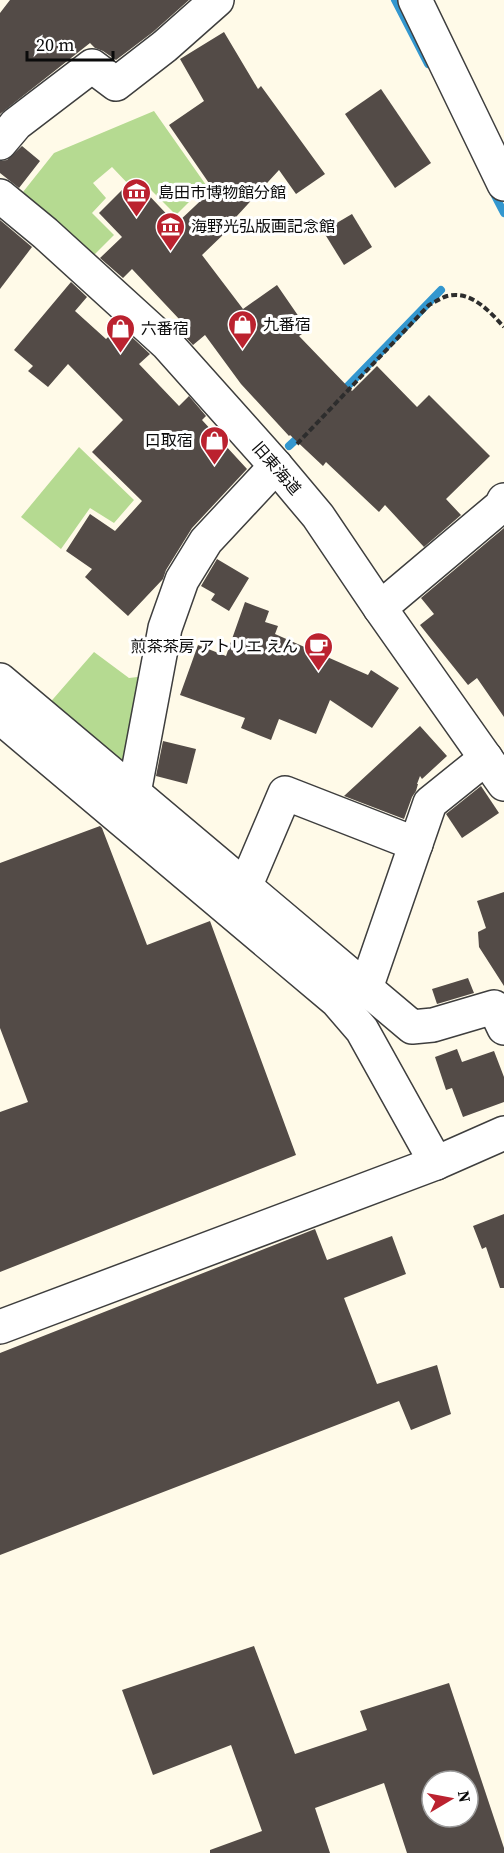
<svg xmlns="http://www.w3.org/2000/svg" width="504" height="1853" font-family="'Source Serif 4','Noto Sans JP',serif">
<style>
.forest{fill:#b5da91}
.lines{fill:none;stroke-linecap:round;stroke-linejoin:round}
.stream{stroke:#3397cf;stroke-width:8}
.building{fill:#534b47;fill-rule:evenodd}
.minor-casing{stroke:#3e3e3e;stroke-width:36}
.path{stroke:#2d2d2d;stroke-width:4;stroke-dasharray:6 3;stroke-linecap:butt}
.minor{stroke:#fff;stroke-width:33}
.labels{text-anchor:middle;stroke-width:6;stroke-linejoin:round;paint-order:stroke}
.poi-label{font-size:16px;fill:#0b0b0b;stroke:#fff;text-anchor:start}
.street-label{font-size:16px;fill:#0b0b0b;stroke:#fff}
</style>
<rect width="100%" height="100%" fill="#fffae8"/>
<!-- forest -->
<g class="forest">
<polygon points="154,111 206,185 176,215 142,181 133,189 112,167 93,183 106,198 92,213 114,235 93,256 23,192 54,153"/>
<polygon points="79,447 134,500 114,523 90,508 61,549 21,517"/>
<polygon points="94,652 129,678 146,676 125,775 47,706"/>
</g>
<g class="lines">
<!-- stream -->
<g class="stream">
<polyline points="395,0 428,64"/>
<polyline points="492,190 504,213"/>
<polyline points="341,393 441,290"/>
<polyline points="289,446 303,433"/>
</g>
</g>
<!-- building -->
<g class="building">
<polygon points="10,0 189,0 153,32 116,60 103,51 95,48 90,43 0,114 0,13"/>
<polygon points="224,32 258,89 261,86 325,174 296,194 279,170 225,229 227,231 202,255 243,309 277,285 308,330 299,336 352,391 377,366 417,407 429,395 490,456 446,499 461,515 424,547 385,505 379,512 326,462 323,466 290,435 289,436 241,384 205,335 193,345 174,325 180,320 132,269 123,278 100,258 122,237 99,213 124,188 133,197 142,188 176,224 213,189 169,125 204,101 180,59"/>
<polygon points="381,89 431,163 395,188 345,114"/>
<polygon points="22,146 40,161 19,188 0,173 0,161 7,160"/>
<polygon points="352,214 372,247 344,265 323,231"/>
<polygon points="0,220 32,247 0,289"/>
<polygon points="71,282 87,297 75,311 106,339 120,326 150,354 139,364 179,406 189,396 206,416 202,420 247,469 192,528 166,570 163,579 128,616 85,577 92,569 66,551 90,514 115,531 142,501 92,452 123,420 68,364 48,387 28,371 33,366 14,350"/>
<polygon points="504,528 504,717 477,678 468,685 420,625 434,614 421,598"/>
<polygon points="217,559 249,578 229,611 211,600 215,594 201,586"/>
<polygon points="245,602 269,611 265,622 278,626 275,634 368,675 371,670 399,688 372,728 330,700 316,734 279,719 271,740 241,728 245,718 180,695 198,645 226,656"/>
<polygon points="420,726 447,756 422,779 420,776 417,784 418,784 416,791 412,797 404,819 344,796"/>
<polygon points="163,741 196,749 187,784 156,776"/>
<polygon points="481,786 499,813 462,838 446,814"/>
<polygon points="100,826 102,828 147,945 210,921 296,1155 0,1272 0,1112 28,1102 0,1028 0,863"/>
<polygon points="504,892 504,986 479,947 478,932 486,928 477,901"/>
<polygon points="468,978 474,993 437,1004 432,989"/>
<polygon points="457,1049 462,1062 494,1051 504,1077 504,1102 463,1117 452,1088 446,1090 435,1057"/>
<polygon points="504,1214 504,1288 500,1288 486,1247 482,1249 473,1226"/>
<polygon points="315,1229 327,1260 392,1236 406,1274 344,1298 377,1384 437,1365 451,1414 411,1430 399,1401 0,1555 0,1353"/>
<path d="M 254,1646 L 295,1754 L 367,1730 L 360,1711 L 449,1683 L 504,1848 L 504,1853 L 407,1853 L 384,1783 L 315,1808 L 330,1853 L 210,1853 L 210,1850 L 262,1831 L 231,1745 L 153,1775 L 122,1690 ZM 432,1781 L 468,1781 L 468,1817 L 432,1817 Z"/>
</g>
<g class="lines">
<defs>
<g id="minor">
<polyline points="415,0 504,184"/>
<polyline points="0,143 16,124 92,66 116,84 165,46 217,0"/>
<polyline points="0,196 45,233 167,344 276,466 318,516 380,608 504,784"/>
<polyline points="380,608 501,506 504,500"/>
<polyline points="0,680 412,1027 433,1025 494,1007 504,1028"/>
<polyline points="0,717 337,1001 362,1030 436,1163"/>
<polyline points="134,793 165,628 182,580 206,541 276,466"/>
<polyline points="245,887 285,793 416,844"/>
<polyline points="366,988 430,803 486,758"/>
<polyline points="0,1327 436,1163 504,1133"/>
</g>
</defs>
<!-- minor casing -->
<use href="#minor" class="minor-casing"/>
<!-- path -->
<path class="path" d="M 297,444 L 429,305 C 435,302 441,298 447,296 C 471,290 489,311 504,327"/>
<!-- minor -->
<use href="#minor" class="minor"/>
</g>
<!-- icons -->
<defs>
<symbol id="museum-pin" viewBox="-11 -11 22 30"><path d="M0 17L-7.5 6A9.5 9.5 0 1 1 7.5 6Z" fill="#bb222f" stroke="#fff"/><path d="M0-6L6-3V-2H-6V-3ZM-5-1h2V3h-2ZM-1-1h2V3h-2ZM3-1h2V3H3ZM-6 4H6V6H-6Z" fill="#fff"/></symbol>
<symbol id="shop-pin" viewBox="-11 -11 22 30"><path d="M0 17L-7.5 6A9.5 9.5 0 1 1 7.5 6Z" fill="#bb222f" stroke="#fff"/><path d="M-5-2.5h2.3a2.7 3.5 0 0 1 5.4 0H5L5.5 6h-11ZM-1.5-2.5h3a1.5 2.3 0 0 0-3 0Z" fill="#fff"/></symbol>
<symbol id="cafe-pin" viewBox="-11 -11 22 30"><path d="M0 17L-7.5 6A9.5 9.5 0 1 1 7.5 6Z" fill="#bb222f" stroke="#fff"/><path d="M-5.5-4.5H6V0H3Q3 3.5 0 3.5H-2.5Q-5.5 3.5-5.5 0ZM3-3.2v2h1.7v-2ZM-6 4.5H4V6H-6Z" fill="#fff"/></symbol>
</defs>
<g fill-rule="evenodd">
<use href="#museum-pin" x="120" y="176" width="33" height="45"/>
<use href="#museum-pin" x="154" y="210" width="33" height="45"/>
<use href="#shop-pin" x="226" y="308" width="33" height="45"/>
<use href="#shop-pin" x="104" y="312" width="33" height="45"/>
<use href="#shop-pin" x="198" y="424" width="33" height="45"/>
<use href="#cafe-pin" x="302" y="630" width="33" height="45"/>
</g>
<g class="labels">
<!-- poi labels -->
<g class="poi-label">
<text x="158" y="198">島田市博物館分館</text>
<text x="191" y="232">海野光弘版画記念館</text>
<text x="263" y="330">九番宿</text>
<text x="141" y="334">六番宿</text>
<text x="193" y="446" text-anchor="end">口取宿</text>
<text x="298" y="652" text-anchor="end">煎茶茶房 アトリエ えん</text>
</g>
<!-- street labels -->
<g class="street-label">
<text transform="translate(277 468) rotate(49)" y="6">旧東海道</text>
</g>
</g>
<!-- north arrow -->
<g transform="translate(450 1799) rotate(80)"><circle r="28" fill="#ffffff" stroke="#9d9d9d" stroke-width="1.5"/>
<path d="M0-4.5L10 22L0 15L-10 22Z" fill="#bb222f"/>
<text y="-9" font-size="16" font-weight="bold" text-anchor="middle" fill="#0b0b0b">N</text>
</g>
<!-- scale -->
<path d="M27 51v9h86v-9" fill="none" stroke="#0b0b0b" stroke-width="3"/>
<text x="36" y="51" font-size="18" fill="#0b0b0b" stroke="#ffffff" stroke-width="4.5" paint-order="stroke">20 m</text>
</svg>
